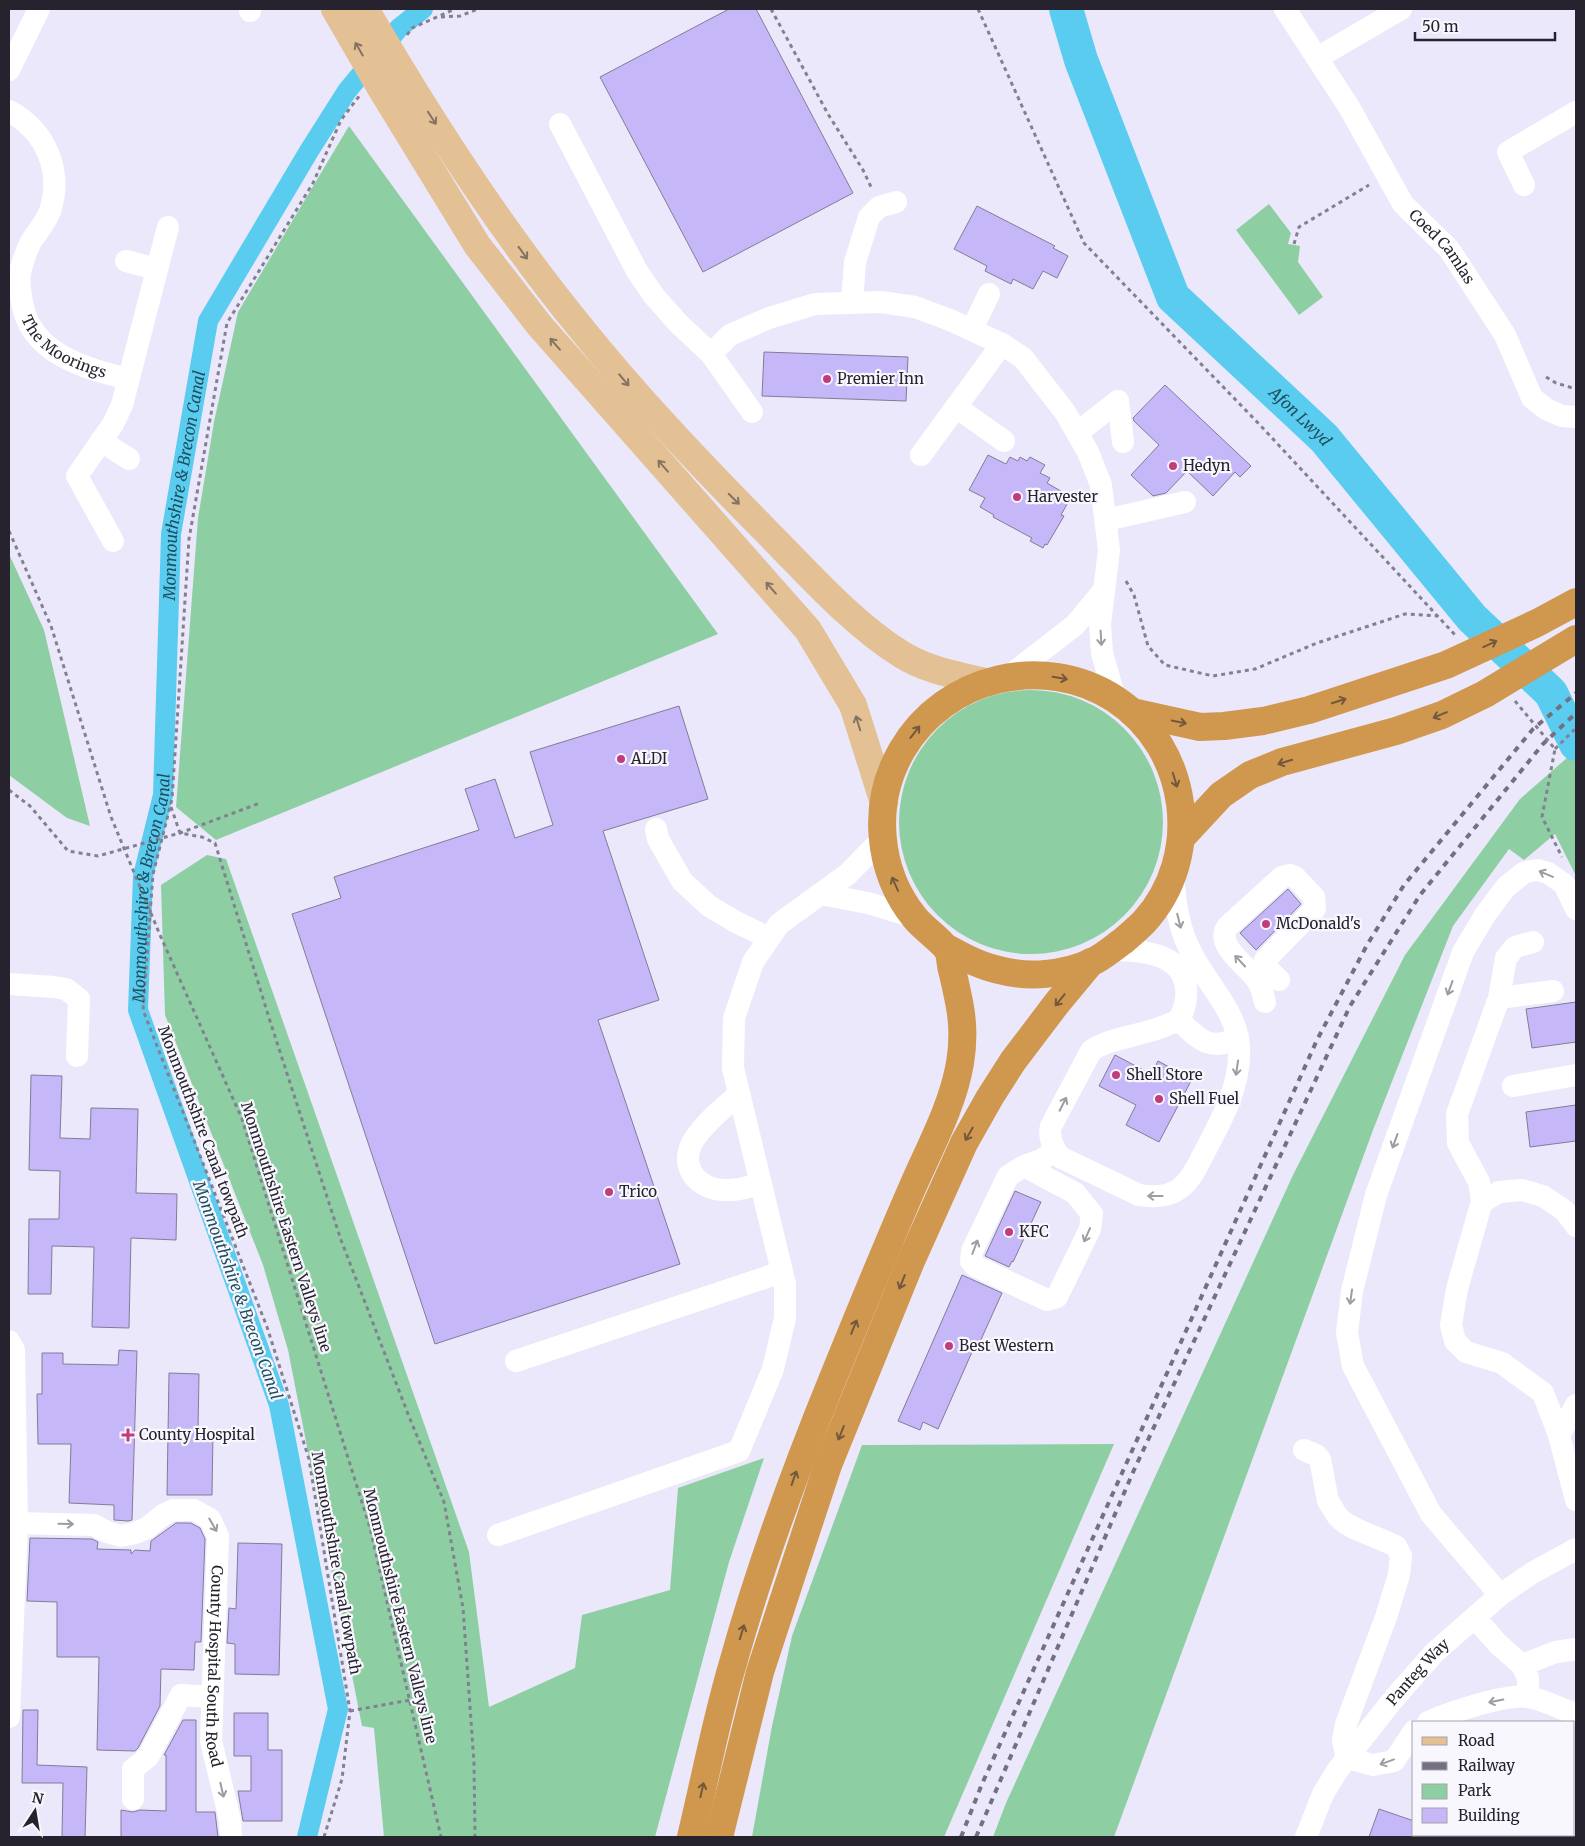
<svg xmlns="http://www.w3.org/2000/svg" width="1585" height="1846" font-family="Merriweather,serif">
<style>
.green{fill:#8dcfa3}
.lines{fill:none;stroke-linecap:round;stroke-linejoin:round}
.canal{stroke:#59ccf0;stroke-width:20}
.river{stroke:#59ccf0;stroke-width:34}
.building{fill:#c6b7f8;stroke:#827c98}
.path{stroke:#83808f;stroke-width:3;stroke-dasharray:4 4;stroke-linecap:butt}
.minor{stroke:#fff;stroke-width:22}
.major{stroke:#e3c195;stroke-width:28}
.highway{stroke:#d0984f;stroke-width:28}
.rail{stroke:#74707e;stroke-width:4;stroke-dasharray:6 6;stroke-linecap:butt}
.oneway{stroke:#847262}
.oneway2{stroke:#9d9ca1}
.oneway3{stroke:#72583d}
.poi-dot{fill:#c13c7e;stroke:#f9f7fe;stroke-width:2}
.labels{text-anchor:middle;stroke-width:4.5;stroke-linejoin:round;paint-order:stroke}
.street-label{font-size:15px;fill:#26232e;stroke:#f9f7fe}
.poi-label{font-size:15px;fill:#26232e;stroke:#f9f7fe;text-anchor:start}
.water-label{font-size:16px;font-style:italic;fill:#1e4f5e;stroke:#f9f7fe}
</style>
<rect width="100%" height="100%" fill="#ece8fb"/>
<!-- green -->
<g class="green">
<polygon points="349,126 718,634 216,840 176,807 198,518 214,422 238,312"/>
<polygon points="1269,204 1291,233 1288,244 1300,246 1298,262 1323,297 1299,315 1236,230"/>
<polygon points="9,554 44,630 90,826 67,818 9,775"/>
<circle cx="1031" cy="822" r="132"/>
<polygon points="1576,750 1576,876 1555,834 1524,860 1509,849 1453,926 1373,1130 1114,1837 993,1837 1006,1803 1293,1175 1405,955 1520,799"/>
<polygon points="207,855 226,859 469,1552 489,1707 575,1668 582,1615 670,1590 678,1488 764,1458 729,1562 655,1837 384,1837 374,1728 362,1726 288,1350 263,1265 165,1015 161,885"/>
<polygon points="1114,1444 944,1837 752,1837 772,1726 792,1636 862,1445"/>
</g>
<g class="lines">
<!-- canal -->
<path class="canal" id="s1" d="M 307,1837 L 338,1709 L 279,1405 L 138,1010 L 143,876 L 163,795 L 171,534 L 208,321 L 309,151 L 347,91 L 399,28 L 423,9"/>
<!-- river -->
<path class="river" id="s2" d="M 1066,9 L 1081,60 L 1173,297 L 1324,438 L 1472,618 L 1551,693 L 1576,744"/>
</g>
<!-- building -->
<g class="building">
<polygon points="729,9 756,9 853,193 703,272 600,77"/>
<polygon points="977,206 1055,246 1053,248 1068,256 1057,278 1043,271 1033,289 1013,279 1011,284 985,271 987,266 954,249"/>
<polygon points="764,352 908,357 906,401 762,396"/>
<polygon points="1165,385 1251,466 1240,477 1235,472 1213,496 1187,471 1166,493 1153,496 1131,475 1159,445 1134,421 1133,418"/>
<polygon points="988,455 1006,464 1010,457 1018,461 1020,457 1027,461 1030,457 1045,465 1040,473 1050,478 1047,483 1071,497 1061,515 1064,516 1047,545 1045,544 1043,548 1030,541 1032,538 993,517 994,515 980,507 985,498 969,490"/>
<polygon points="679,706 708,799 603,831 659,1000 598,1020 680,1264 435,1344 292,914 341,898 334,877 479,830 465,789 495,779 515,838 553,825 530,752"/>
<polygon points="1288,889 1301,904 1256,950 1240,933"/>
<polygon points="1576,1002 1576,1042 1532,1048 1526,1009"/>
<polygon points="1115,1055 1151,1074 1158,1061 1192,1079 1159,1142 1126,1125 1136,1105 1099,1086"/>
<polygon points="31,1075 62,1076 60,1138 90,1139 91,1108 138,1109 136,1193 177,1194 176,1240 131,1238 129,1328 92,1327 94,1247 52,1246 51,1294 28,1294 29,1219 59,1219 60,1171 29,1170"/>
<polygon points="1576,1105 1576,1141 1530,1147 1526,1112"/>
<polygon points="1015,1191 1041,1202 1013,1262 1012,1261 1009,1267 985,1256"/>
<polygon points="962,1275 1002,1293 979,1344 976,1343 938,1429 923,1422 920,1430 898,1421"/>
<polygon points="119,1350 137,1351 132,1520 128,1521 114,1520 114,1505 69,1503 71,1444 38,1444 37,1394 42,1394 42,1353 63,1353 63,1364 118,1365"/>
<polygon points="169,1373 199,1374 198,1431 213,1432 212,1495 167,1495"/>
<polygon points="176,1523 191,1523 200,1528 205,1539 201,1642 195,1642 194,1670 161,1669 160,1706 138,1748 135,1751 97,1750 99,1657 57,1657 57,1602 27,1601 30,1538 92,1539 98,1542 97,1549 131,1550 131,1554 135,1550 150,1551 151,1541"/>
<polygon points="238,1543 282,1544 279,1675 235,1674 235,1644 227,1643 229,1608 236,1609"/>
<polygon points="23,1710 38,1710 37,1765 87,1767 85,1837 62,1837 63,1783 22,1783"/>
<polygon points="234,1713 268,1713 268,1750 282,1750 282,1821 243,1821 238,1791 251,1791 251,1756 234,1756"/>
<polygon points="183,1720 196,1720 196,1812 215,1812 218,1837 121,1837 121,1810 133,1812 140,1810 166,1811 166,1755 164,1755"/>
<polygon points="1379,1809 1414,1821 1414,1837 1369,1837"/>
</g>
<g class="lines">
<!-- path -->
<g class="path">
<polyline points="771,9 828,114 863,170 872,189"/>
<polyline points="978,9 1084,243 1260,425 1457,637"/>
<polyline points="441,17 460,16 478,9"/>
<polyline points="407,35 412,28 455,9"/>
<polyline points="1294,244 1299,227 1369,185"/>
<polyline points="1546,377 1556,383 1576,389"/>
<polyline points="9,531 51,626 111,817 160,935 242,1119 370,1528 441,1837"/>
<polyline points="1126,581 1134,595 1148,646 1165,665 1213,676 1255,669 1317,643 1405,614 1437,616"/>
<polyline points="1515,701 1555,749 1542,817 1562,857"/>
<polyline points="1555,749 1576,728"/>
<polyline points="9,790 30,806 68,851 98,856 180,833 260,803"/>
<polyline points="171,807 180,833 202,837 215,843 270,1021 341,1240 408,1414 444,1502 463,1608 474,1763 475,1837"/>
<polyline points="350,1711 410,1700"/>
<polyline points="324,1837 342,1779 350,1711 309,1459 267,1327 143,1010 153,874 172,799 189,539 227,323 313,183 341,120 360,95"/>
</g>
<!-- minor -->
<g class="minor">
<path id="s3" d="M 1285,9 L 1349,107 L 1403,204 L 1449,249 L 1505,335 L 1532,398 L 1546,409 L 1562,416 L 1576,417"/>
<polyline points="250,11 250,9"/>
<polyline points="1317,58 1401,9"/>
<polyline points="9,70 39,9"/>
<path id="s4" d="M 9,111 C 46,131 63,171 50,211 C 46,222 38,231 32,240 C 27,248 24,259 21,268 C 18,280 20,291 22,302 C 30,354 85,368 128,379"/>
<polyline points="560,124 637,271 654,296 679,324 711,354 752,412"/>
<polyline points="1524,185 1508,152 1576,112"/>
<polyline points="126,261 157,269"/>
<polyline points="852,302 855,262 869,217 879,207 896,202"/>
<polyline points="972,329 989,294"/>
<polyline points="711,354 730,335 769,318 815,304 881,302 915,307 950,320 1002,344 1023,358 1065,412 1088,452 1101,485 1109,550 1100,624 1102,653 1115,699"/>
<polyline points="1118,401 1123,442"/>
<polyline points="956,407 1004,441"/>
<polyline points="1077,433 1118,401"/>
<polyline points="101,441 129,459"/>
<polyline points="921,455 1002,344"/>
<polyline points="1106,520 1185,502"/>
<polyline points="113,541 77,476 113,424 122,405 168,227"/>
<polyline points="1009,676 1075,625 1104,590"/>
<polyline points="656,829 658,839 682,881 709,906 736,922 769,938"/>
<polyline points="820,894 868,903 914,917"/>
<polyline points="1533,942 1515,947 1506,958 1499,998 1457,1114 1458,1143 1479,1182 1482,1201 1457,1289 1451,1325 1455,1341 1466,1352 1502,1363 1543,1393 1559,1435 1576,1500"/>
<path d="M 1111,950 C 1138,950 1183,952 1186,988 C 1187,997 1185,1009 1180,1017 C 1177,1022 1172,1023 1167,1025 C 1147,1035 1106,1038 1091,1051 L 1051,1126 C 1048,1138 1053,1148 1060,1157 L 1139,1195 C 1176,1201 1188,1186 1203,1155 C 1220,1122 1241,1087 1239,1048 C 1238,1013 1207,984 1192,954 C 1178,928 1175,902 1173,873"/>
<polyline points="9,984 54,987 66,989 79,999 77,1056"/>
<polyline points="1499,998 1553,991"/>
<path d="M 1265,1002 C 1263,995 1262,987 1257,980 C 1247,965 1215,946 1227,927 L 1282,877 L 1290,875 L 1295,877 L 1314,897 L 1315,909 L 1265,960 L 1266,967 L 1279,980"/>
<path d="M 1179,1020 C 1198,1039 1211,1053 1238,1037"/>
<polyline points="1513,1086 1576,1075"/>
<path d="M 739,1094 C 724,1108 707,1120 695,1138 C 677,1164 696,1190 726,1190 C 738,1191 750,1186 761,1184"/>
<polyline points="1024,1166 1075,1193 1092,1214 1090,1229 1057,1297 1047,1300 975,1266 971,1261 972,1251 1008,1176 1024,1166 1041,1160 1055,1151"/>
<polyline points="1482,1202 1499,1192 1522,1190 1543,1196 1565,1211 1576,1226"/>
<polyline points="9,1341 14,1350 17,1523 9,1717"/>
<polyline points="516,1361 782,1272"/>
<polyline points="1559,1435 1576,1405"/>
<polyline points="1304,1450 1316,1455 1320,1459 1328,1501 1338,1517 1345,1523 1356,1529 1396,1546 1401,1556 1399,1575 1386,1617 1346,1724 1343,1741 1347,1758 1373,1765 1394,1761 1414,1731"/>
<path id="s5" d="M 17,1523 L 94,1525 L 107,1532 L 121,1536 L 135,1533 L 147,1528 L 163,1515 L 173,1510 L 194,1510 L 210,1519 L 218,1536 L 211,1741 L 230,1820 L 231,1837"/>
<polyline points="498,1535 739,1451 773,1369 785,1318 785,1284 733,1068 734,1018 753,962 779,924 848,874 882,839"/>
<polyline points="1500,1595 1431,1514 1353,1366 1347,1333 1352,1291 1376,1195 1463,952 1485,915 1506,887 1525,872 1538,870 1548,873 1564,884 1576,909"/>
<polyline points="1475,1618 1498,1644 1522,1665 1528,1678 1528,1697"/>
<polyline points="1522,1665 1556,1652 1576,1649"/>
<path d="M 1428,1722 C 1449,1713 1506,1693 1529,1697 C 1544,1700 1561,1709 1576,1714"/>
<polyline points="133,1799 133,1769 148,1757 181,1695 212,1697"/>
<path id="s6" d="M 1306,1837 L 1323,1794 L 1337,1771 L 1391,1702 L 1434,1653 L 1500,1595 L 1532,1573 L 1576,1549"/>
</g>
<!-- major -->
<g class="major">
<polyline points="335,9 382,90 477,245 540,326 808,630 853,705 884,803"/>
<path d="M 365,9 C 429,119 499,228 580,327 C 637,398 699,463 763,528 C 804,569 851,623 901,654 C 926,670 956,675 985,682"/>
</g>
<!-- highway -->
<g class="highway">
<polyline points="1132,712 1200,727 1224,726 1263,721 1309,710 1446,665 1537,623 1576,602"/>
<polyline points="1182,837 1221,795 1250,775 1282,762 1396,731 1442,715 1485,694 1576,639"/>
<path d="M 691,1837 C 705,1779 716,1720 733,1663 C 760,1566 795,1471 833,1378 C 859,1314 885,1250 913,1186 C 930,1147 953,1105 960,1063 C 966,1027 960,1004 952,970 C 950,964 951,957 948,951 C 944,943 923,928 915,918 C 877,871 871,803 902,750 C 945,676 1044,653 1115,699 C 1190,748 1204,856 1144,922 C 1137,929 1130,935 1123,941 C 1113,948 1103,957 1092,962 C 1064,975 1028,978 999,970 C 980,966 964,957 947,948"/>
<polyline points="719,1837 760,1672 794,1568 828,1465 911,1261 964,1143 990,1097 1013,1061 1057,1003 1091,962"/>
</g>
<!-- rail -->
<g class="rail">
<polyline points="961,1837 982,1784 1317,1040 1367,945 1404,885 1533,729 1576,693"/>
<polyline points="976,1837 1134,1470 1350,1006 1420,895 1543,744 1576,713"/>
</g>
</g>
<!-- one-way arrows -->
<defs><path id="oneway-shaft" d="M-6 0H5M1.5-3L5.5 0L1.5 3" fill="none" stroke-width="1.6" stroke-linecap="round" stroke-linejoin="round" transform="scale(1.25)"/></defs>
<g class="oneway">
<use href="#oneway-shaft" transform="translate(359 49) rotate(-120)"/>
<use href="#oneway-shaft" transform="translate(432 118) rotate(57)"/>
<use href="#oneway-shaft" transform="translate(523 253) rotate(54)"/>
<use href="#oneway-shaft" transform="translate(555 344) rotate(-131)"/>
<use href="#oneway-shaft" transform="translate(624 380) rotate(50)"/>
<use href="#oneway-shaft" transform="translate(663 466) rotate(-131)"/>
<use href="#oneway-shaft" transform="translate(734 499) rotate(45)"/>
<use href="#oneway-shaft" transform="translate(771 588) rotate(-131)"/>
<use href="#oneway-shaft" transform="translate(858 723) rotate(-107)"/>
</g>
<g class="oneway2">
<use href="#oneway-shaft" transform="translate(1101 638) rotate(87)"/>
<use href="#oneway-shaft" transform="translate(1546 874) rotate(-157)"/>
<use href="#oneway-shaft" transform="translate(1179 921) rotate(76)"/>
<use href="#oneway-shaft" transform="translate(1240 961) rotate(-133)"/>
<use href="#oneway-shaft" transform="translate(1450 988) rotate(110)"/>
<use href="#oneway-shaft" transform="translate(1237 1068) rotate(98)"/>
<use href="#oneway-shaft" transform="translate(1063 1104) rotate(-63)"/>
<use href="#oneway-shaft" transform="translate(1395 1141) rotate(110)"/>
<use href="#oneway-shaft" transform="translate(1155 1196) rotate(-180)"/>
<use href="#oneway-shaft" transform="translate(1087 1235) rotate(114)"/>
<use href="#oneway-shaft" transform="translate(975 1247) rotate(-69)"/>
<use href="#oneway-shaft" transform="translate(1351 1297) rotate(98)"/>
<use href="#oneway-shaft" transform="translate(66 1524) rotate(1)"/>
<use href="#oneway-shaft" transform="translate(213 1525) rotate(60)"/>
<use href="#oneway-shaft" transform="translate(1496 1701) rotate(168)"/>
<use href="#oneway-shaft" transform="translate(1387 1762) rotate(160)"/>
<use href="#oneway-shaft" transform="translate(222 1790) rotate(77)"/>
</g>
<g class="oneway3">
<use href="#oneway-shaft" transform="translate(1490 644) rotate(-25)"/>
<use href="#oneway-shaft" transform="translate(1060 678) rotate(9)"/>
<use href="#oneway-shaft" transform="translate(1339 701) rotate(-18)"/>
<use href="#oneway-shaft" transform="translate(1440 715) rotate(157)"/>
<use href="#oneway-shaft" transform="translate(1179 722) rotate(12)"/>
<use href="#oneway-shaft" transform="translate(915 732) rotate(-52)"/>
<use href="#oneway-shaft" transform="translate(1285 762) rotate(163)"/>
<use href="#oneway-shaft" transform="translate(1175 780) rotate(73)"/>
<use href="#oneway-shaft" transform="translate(895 884) rotate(-114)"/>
<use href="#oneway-shaft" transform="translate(1060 1000) rotate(129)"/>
<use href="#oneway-shaft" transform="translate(969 1134) rotate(120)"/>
<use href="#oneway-shaft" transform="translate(902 1282) rotate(112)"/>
<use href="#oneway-shaft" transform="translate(854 1327) rotate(-68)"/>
<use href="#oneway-shaft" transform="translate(841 1433) rotate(112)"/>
<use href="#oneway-shaft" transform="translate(794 1478) rotate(-71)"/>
<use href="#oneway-shaft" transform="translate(742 1632) rotate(-73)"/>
<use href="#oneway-shaft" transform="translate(702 1790) rotate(-77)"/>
</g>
<!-- markers -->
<g class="poi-dot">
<circle cx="827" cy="379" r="5"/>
<circle cx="1173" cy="466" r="5"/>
<circle cx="1017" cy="497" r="5"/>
<circle cx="621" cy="759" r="5"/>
<circle cx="1266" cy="924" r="5"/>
<circle cx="1116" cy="1075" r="5"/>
<circle cx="1159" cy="1099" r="5"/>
<circle cx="609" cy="1192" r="5"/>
<circle cx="1009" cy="1232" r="5"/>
<circle cx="949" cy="1346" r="5"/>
<path d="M125.5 1427.5h5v5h5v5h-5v5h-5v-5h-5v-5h5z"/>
</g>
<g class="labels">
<!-- street labels -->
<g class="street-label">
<text dy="5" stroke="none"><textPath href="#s3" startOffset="286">Coed Camlas</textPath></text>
<text dy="5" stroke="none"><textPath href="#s4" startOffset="282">The Moorings</textPath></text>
<text transform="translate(203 1132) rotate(69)" y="5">Monmouthshire Canal towpath</text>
<text transform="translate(286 1227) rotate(72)" y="5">Monmouthshire Eastern Valleys line</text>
<text transform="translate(336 1563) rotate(80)" y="5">Monmouthshire Canal towpath</text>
<text transform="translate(400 1616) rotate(76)" y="5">Monmouthshire Eastern Valleys line</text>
<text dy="5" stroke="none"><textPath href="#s5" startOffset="354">County Hospital South Road</textPath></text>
<text dy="5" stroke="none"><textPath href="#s6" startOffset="201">Panteg Way</textPath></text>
</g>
<!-- poi labels -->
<g class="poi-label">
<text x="837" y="384">Premier Inn</text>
<text x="1183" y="471">Hedyn</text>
<text x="1027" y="502">Harvester</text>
<text x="631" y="764">ALDI</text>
<text x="1276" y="929">McDonald's</text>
<text x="1126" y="1080">Shell Store</text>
<text x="1169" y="1104">Shell Fuel</text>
<text x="619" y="1197">Trico</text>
<text x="1019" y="1237">KFC</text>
<text x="959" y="1351">Best Western</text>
<text x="139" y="1440">County Hospital</text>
</g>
<!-- water labels -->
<g class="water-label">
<text dy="6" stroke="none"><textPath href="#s2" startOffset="482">Afon Lwyd</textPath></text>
<text dy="6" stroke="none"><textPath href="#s1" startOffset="1389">Monmouthshire &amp; Brecon Canal</textPath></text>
<text dy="6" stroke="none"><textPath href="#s1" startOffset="984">Monmouthshire &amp; Brecon Canal</textPath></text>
<text transform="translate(238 1290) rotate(70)" y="6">Monmouthshire &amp; Brecon Canal</text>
</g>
</g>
<!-- border -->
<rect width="1585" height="1846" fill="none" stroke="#26232e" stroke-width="20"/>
<!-- legend -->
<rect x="1412" y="1721" width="162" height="115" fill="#f9f7fe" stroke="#a5a2ab"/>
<rect x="1422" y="1737" width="25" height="8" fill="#e3c195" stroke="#a5a2ab"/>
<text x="1458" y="1746" font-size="15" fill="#26232e">Road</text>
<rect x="1422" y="1762" width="25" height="8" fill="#74707e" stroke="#a5a2ab"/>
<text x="1458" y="1771" font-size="15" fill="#26232e">Railway</text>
<rect x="1422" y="1784" width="25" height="15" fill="#8dcfa3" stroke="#a5a2ab"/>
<text x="1458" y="1796" font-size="15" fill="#26232e">Park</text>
<rect x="1422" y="1808" width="25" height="15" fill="#c6b7f8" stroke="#a5a2ab"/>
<text x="1458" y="1821" font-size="15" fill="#26232e">Building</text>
<!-- north arrow -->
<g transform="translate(35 1811) rotate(12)" stroke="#f9f7fe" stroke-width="4" paint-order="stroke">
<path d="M0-4L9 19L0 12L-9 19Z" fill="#26232e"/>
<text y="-8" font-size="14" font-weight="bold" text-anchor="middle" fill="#26232e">N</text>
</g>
<!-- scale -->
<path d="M1415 32v8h140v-8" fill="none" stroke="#26232e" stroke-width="2.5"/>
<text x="1422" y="32" font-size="15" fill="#26232e" stroke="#f9f7fe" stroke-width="4" paint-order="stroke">50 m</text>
</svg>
